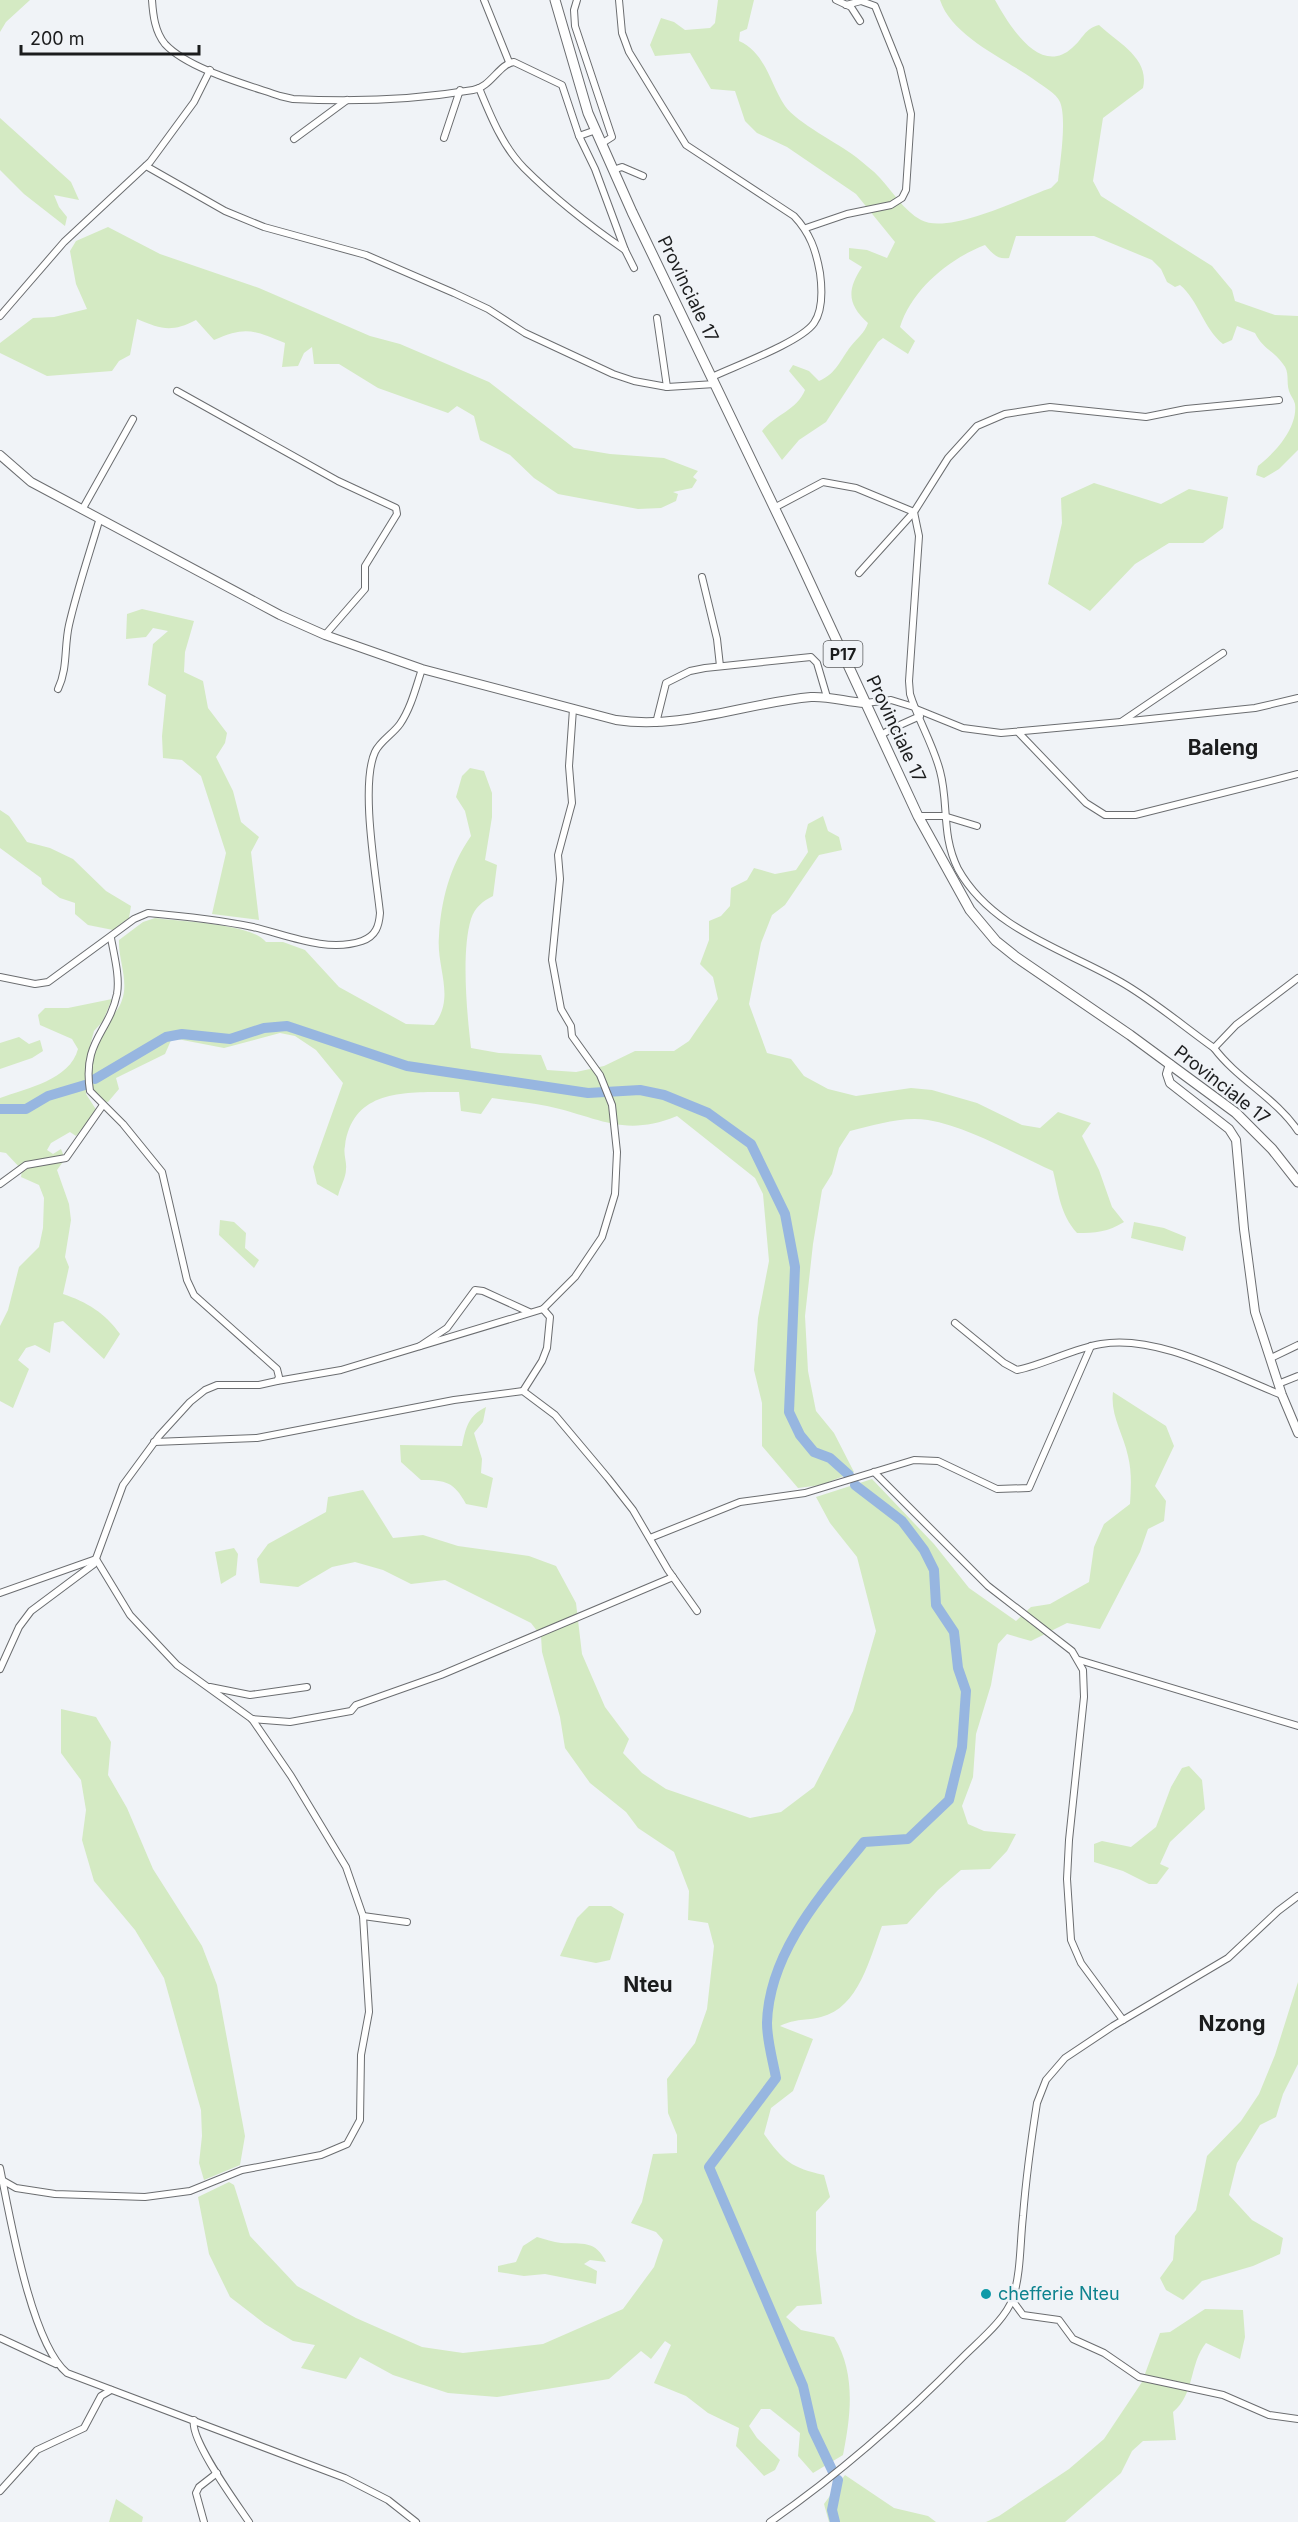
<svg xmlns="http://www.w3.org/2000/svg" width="1298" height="2522" font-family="Inter,sans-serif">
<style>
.green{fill:#d4eac3}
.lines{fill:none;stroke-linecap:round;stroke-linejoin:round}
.river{stroke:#97b6e0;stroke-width:10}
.minor-casing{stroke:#6b6d70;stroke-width:8}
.tertiary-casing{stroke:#6b6d70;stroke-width:10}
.primary-casing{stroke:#6b6d70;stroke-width:11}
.minor{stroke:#fff;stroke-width:6}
.tertiary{stroke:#fff;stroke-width:8}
.primary{stroke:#fff;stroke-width:9}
.culture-dot{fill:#0f9aa8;stroke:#f0f3f7;stroke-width:2}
.labels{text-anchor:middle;stroke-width:5;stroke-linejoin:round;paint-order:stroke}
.shield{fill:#f0f3f7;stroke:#5b5c5e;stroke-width:1.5}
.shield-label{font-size:16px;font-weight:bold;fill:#1b1c1d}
.street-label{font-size:18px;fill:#1b1c1d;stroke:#f0f3f7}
.culture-label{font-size:18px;fill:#0d838f;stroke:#f0f3f7;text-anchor:start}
.quarter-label{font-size:21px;font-weight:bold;fill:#1b1c1d;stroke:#f0f3f7}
</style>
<rect width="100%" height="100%" fill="#f0f3f7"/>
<!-- green -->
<g class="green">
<polygon points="0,0 30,0 6,22 0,32"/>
<path d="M 718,0 L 754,0 L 747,29 L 740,32 L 739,41 C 766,53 770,84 785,106 C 797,123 838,143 856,157 C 864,164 873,170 880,178 C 893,192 904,211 921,220 C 949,235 1021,198 1051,188 L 1058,181 C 1060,163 1067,119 1060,102 C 1056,93 1044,87 1036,81 C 1006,59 952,37 940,0 L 995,0 C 1009,25 1040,77 1072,48 C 1083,39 1084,29 1099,25 C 1118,43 1150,58 1143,88 L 1103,118 L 1093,181 L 1101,196 L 1212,266 L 1232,290 L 1235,301 L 1275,315 L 1298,316 L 1298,450 L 1279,469 L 1264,478 L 1256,475 L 1258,466 C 1275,453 1298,428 1295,404 C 1294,399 1290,395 1289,391 C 1286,381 1290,372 1283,364 C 1274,351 1263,349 1255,333 L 1237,326 L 1232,340 L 1223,344 C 1203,328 1199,301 1180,285 L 1175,287 L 1167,282 L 1161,269 L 1152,260 L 1094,236 L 1016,236 L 1009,258 C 997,260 992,253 985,245 C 949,259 912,289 900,327 L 915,341 L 908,354 L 883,338 L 878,342 L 826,422 L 799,440 L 782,460 L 762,431 C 776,414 797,410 805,390 L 789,371 L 793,365 L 809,371 L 819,381 C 837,373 840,360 851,346 C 858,337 864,334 868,323 C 847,304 847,290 862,267 L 849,259 L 849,248 L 867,250 L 887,258 L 895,242 L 856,194 L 787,147 L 757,133 L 745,121 L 735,91 L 711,89 L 690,53 L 655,56 L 650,45 L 661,18 L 674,22 L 685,30 L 710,28 L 715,23 Z"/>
<polygon points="0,118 71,182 79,200 54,195 59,207 67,217 65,226 24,194 0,170"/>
<path d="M 108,227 L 160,254 L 259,288 L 370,336 L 400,344 L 489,382 L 574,448 L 610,454 L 664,458 L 698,471 L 693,477 L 697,480 L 692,488 L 673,492 L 678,494 L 676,501 L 661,508 L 638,509 L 558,494 L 534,478 L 510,455 L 480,440 L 474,416 L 457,406 L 448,413 L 378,388 L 339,364 L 314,364 L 312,347 L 304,353 L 298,366 L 282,367 L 285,343 C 253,330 246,326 214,340 L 196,320 C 171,333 161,329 137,319 L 130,355 L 119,361 L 112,371 L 47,376 L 0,353 L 0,343 L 33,318 L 54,317 L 87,309 L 76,284 L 70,251 L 76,241 Z"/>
<polygon points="1094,483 1161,504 1189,489 1228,497 1223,528 1203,543 1169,543 1135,564 1090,611 1048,584 1062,523 1061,498"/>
<polygon points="142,609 194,621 185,652 184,672 203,681 208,708 227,733 225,743 216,757 233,791 241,822 259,837 251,852 259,920 212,914 226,853 201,776 182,760 163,758 162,736 166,695 148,685 153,644 168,631 153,628 146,637 126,639 127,614"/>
<path d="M 470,768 L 484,771 L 492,793 L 492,817 L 485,860 L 497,865 L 493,896 C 483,901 475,907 471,919 C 461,952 467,1014 471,1048 L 499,1053 L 541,1055 L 547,1070 L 576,1072 L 604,1066 L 635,1051 L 674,1051 L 689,1041 L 718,999 L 713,977 L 700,964 L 709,940 L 709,921 L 721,916 L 730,906 L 731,888 L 747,880 L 754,868 L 775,874 L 796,870 L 808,852 L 805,836 L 808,824 L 823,816 L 828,831 L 839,837 L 842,850 L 819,855 L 785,905 L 772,915 L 761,943 L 749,1004 L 767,1053 L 791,1059 L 804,1076 L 828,1089 L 856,1096 L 911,1088 L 932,1090 L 977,1103 L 1022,1125 L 1040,1128 L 1058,1112 L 1091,1123 L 1082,1136 L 1099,1170 L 1112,1207 L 1124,1222 C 1108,1232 1095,1233 1077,1233 C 1060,1214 1059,1194 1053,1171 C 1014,1154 969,1127 928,1120 C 902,1116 875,1125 850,1131 L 839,1148 L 832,1174 L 822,1190 L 813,1244 L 805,1316 L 808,1371 L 816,1411 L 834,1433 L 854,1472 L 821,1485 L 798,1488 L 762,1446 L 762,1403 L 754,1370 L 758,1318 L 769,1261 L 763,1194 L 755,1178 L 677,1116 C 623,1138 599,1117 547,1106 C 529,1102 510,1101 492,1098 L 481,1114 L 461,1111 L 459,1092 C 413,1093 353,1085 345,1146 C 343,1154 347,1162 346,1169 C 346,1178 340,1187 338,1196 L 317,1184 L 313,1167 L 343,1083 L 316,1050 L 295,1036 L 280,1033 L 224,1048 L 172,1038 L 165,1054 L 116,1078 L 119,1089 L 108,1102 L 101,1101 L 92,1091 C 87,1064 96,1043 110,1020 C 114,1014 120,1007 122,1000 C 129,981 118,959 119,940 L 143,922 L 155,918 C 181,922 251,923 266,942 L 283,942 L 305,950 L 339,987 L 406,1024 L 434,1025 C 456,997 436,968 439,936 C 441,900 450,866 471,836 L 465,811 L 456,797 L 462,776 Z"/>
<polygon points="0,810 9,816 27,842 50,848 73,859 106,891 131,906 129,918 113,930 88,925 75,914 75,903 60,898 42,884 41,878 0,848"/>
<path d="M 112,999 L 103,1021 L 94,1031 L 86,1061 L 86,1094 L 97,1111 L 76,1136 L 70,1132 L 51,1143 L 47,1150 L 53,1154 L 61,1149 L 65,1159 L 57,1170 L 69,1204 L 71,1220 L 65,1257 L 69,1267 L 63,1294 C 87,1302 105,1313 120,1334 L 104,1359 L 63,1321 L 54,1323 L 50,1353 L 35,1345 L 26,1348 L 18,1360 L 29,1369 L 13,1408 L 0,1401 L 0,1326 L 8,1310 L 19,1267 L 39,1247 L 43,1228 L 44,1198 L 39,1185 L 21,1177 L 22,1170 L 6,1153 L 0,1152 L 0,1098 C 27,1088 70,1080 78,1049 L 72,1039 L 40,1025 L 38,1015 L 45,1008 L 68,1008 Z"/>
<polygon points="19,1037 29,1044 40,1040 43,1051 32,1058 0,1069 0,1043"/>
<polygon points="220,1220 234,1222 246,1233 245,1248 259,1260 254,1268 219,1235"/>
<polygon points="1134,1222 1164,1228 1186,1237 1183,1251 1131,1238"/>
<path d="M 1113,1392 L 1166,1426 L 1174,1446 L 1155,1486 L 1166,1501 L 1164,1521 L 1148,1529 L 1140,1552 L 1100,1629 L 1067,1623 L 1031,1641 L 1007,1634 L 998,1644 L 991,1685 L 976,1734 L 973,1777 L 962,1806 L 968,1824 L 984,1831 L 1016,1834 L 1007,1851 L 990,1869 L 961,1870 L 938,1890 L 907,1924 L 882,1926 C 870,1957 859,2008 821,2017 C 805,2021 797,2018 780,2026 L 813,2039 L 793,2091 L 771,2108 L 764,2134 C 783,2161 792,2168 824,2175 L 830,2197 L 816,2212 L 816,2250 L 822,2304 L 797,2306 L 786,2317 L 801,2330 L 834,2337 C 856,2373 851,2415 843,2455 L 813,2473 L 798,2456 L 800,2433 L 770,2409 L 761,2409 L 749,2426 L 757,2438 L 780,2460 L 775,2470 L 764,2476 L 736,2446 L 739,2428 L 708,2413 L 686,2396 L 654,2383 L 671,2345 L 665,2341 L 651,2359 L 641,2351 L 609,2379 L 497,2397 L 448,2393 L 393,2375 L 360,2357 L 346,2379 L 301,2368 L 315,2345 L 293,2341 L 265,2324 L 230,2297 L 209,2254 L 198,2197 L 229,2182 L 234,2185 L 250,2236 L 297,2286 L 356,2318 L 422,2347 L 463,2353 L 543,2344 L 623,2309 L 654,2267 L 663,2240 L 656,2232 L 631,2223 L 642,2202 L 653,2154 L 677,2153 L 677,2135 L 668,2113 L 667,2079 L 695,2043 L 707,2009 L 714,1946 L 708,1923 L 688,1920 L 689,1891 L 674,1852 L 638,1828 L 626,1812 L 590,1783 L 565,1748 L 560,1717 L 542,1652 L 541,1636 L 531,1623 L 445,1580 L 411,1584 L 383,1570 L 355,1562 L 332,1567 L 298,1587 L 260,1583 L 257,1559 L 268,1544 L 326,1512 L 328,1497 L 363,1490 L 393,1538 L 423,1535 L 458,1546 L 529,1556 L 556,1566 L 576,1603 L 582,1654 L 605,1707 L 629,1739 L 623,1753 L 642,1773 L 666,1789 L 750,1818 L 781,1812 L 814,1787 L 853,1711 L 876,1631 L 857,1557 L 830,1523 L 816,1497 L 872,1479 L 934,1544 L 969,1588 L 1016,1621 L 1031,1607 L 1050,1604 L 1089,1582 L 1094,1547 L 1104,1524 L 1130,1504 C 1131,1488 1132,1472 1128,1456 C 1123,1433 1110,1415 1113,1392 Z"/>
<path d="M 486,1407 L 483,1422 L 474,1433 L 482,1459 L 481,1473 L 493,1478 L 487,1508 L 466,1504 C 454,1482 446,1480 421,1480 L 401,1462 L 400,1445 L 462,1446 C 466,1427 468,1416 486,1407 Z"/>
<polygon points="234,1548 238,1554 236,1575 221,1584 215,1552"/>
<polygon points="61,1709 96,1717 111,1742 108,1775 127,1808 153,1869 202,1946 217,1985 245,2136 240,2165 204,2180 199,2163 202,2136 201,2110 164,1978 135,1930 94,1881 82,1840 86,1810 81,1780 61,1753"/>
<polygon points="1189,1766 1202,1780 1205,1809 1170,1842 1160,1864 1169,1868 1157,1884 1149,1884 1123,1871 1094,1862 1094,1844 1102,1841 1131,1847 1156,1827 1171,1787 1182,1768"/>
<polygon points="589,1906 611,1906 624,1914 610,1960 596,1963 560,1956 577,1918"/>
<polygon points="1298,1982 1298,2064 1283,2094 1276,2117 1260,2125 1237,2163 1229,2195 1252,2220 1283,2238 1280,2254 1253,2266 1202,2281 1183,2300 1166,2290 1160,2278 1173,2260 1175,2236 1196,2210 1207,2156 1241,2121 1259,2094 1275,2055"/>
<path d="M 537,2237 C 545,2239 553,2242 561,2243 C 582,2244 596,2240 606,2262 L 590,2260 L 584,2264 L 597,2271 L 596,2284 L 545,2274 L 524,2276 L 498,2272 L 498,2266 L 516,2262 L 523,2246 Z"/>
<path d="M 1205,2309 L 1243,2310 L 1245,2337 L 1240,2359 L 1206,2343 C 1189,2364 1195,2394 1173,2412 L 1176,2440 L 1143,2441 L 1132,2451 L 1121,2473 L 1065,2522 L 986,2522 L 999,2516 L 1069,2469 L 1104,2439 L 1142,2382 L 1160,2333 L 1170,2332 Z"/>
<polygon points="845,2475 894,2508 928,2516 936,2522 829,2522 824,2504"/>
<polygon points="116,2499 143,2517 142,2522 109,2522"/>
</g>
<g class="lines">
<!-- river -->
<g class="river">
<polyline points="95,1079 166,1037 182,1034 230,1039 264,1028 287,1026 407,1066 588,1093 640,1090 664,1095 708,1113 751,1144 785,1214 795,1267 789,1412 800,1435 814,1452 830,1458 849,1475"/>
<polyline points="0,1109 26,1109 48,1096 85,1085"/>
<path d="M 833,2472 L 813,2430 L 803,2386 L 709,2167 L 776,2078 C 773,2061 767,2041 767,2023 C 769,1952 822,1894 864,1842 L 908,1839 L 949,1800 L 962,1747 L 966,1691 L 958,1668 L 954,1632 L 936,1605 L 934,1570 L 924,1550 L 902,1521 L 855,1485"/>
<polyline points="835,2522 832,2510 838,2480"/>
</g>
<defs>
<g id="minor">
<path d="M 152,0 C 153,15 155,32 165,44 C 188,69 248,85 280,96 L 293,99 C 354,102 414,100 473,90 C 491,87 499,64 514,62 L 562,85 L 579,136 L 596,130"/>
<polyline points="484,0 509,62"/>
<polyline points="577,0 574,10 575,26 612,137 601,144"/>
<path d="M 619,0 L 622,33 L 629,52 L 686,145 L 794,216 C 810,233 816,250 820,273 C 822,288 823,310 814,323 C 801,342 735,366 712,377"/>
<polyline points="836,0 851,7 860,21"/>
<path d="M 479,88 C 490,115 503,147 524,168 C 554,198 590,226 625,250"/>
<polyline points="579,136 595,169 625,250 634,268"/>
<polyline points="444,138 460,90"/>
<polyline points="294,139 347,100"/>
<polyline points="146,166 225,211 264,227 366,255 454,293 488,309 525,333 613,374 634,381 667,387 715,384"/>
<polyline points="613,170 622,167 643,176"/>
<polyline points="806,228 847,214 891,205 902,198 906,190 911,114 900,68 875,6 861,1 846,5"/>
<polyline points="0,316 64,242 150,162 194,102 210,70"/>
<polyline points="657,318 667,387"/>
<polyline points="177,391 338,481 396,508 397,514 365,566 365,589 325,635"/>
<path d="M 774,508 L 823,482 L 856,488 L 914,512 L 919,536 L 909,681 L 910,694 C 918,720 933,744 940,771 C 949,804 941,835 958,869 C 992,930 1064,949 1121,982 C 1154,1001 1183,1026 1214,1048 C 1238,1080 1276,1098 1298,1131"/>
<polyline points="82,510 133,419"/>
<polyline points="859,573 914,512 948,458 977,426 1005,414 1050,407 1146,417 1186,409 1279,400"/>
<polyline points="702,577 717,639 720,666"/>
<path d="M 58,689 C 68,668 64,647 69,625 C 77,590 89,555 99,521"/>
<polyline points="865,703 891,700 914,707"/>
<polyline points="916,709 963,728 1001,733 1121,722 1223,653"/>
<polyline points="1121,722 1255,708 1298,698"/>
<polyline points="656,723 666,683 690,671 705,668 811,657 817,663 827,697"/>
<polyline points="900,725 920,716"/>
<polyline points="1018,732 1086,803 1105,815 1135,815 1298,774"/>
<polyline points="881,735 893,728"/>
<polyline points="918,816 944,816 977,826"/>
<path d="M 0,977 L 35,984 L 48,982 L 134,919 L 148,913 C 183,916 219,920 253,927 C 287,935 327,953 362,941 C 376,936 379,926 380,913 C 376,875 360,785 375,752 C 380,741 393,734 400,724 C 411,708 416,687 422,669"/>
<polyline points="1214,1048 1236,1025 1298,978"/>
<polyline points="0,1184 26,1165 66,1158 103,1105"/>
<path d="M 955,1323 L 1004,1363 L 1017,1370 C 1046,1364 1072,1349 1101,1344 C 1158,1334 1230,1375 1282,1395"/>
<polyline points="420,1346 447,1328 475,1290 483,1291 529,1312"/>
<polyline points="1271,1358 1298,1345"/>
<polyline points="277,1381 341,1370 543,1309 575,1277 602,1237 615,1194 617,1152 612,1105 600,1075 572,1036 571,1026 561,1009 552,960 560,879 558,855 572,803 569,766 573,709"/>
<polyline points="1278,1384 1298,1376"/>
<polyline points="523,1391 542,1361 547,1348 550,1317 543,1309"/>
<polyline points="154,1442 257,1438 454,1400 523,1391 555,1415 608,1478 633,1510 668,1570 697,1611"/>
<polyline points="874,1472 988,1586 1072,1651 1083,1670 1084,1697 1069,1840 1067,1879 1071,1940 1081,1963 1123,2020"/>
<polyline points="650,1538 740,1502 805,1493 914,1460 938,1461 997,1489 1029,1488 1091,1346"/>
<polyline points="0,1593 96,1559 130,1615 177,1665 252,1719 291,1776 346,1867 363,1916 369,2012 361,2055 360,2120 347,2144 321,2155 242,2170 190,2191 145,2197 55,2194 16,2188 2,2180"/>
<polyline points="1079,1660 1298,1726"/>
<path d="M 0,1669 L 19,1627 L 31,1611 L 94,1564 L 123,1485 L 159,1436 L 190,1402 L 205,1390 L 217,1385 L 259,1385 L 277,1381 L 279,1377 L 277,1369 L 194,1295 L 187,1280 L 162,1172 L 123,1124 L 90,1091 C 82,1041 109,1033 117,994 C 120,977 114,955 111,938"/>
<polyline points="210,1687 250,1695 307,1687"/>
<polyline points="252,1719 290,1722 351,1711 356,1705 441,1675 673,1577"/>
<polyline points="363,1916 407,1922"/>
<path d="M 0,2168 C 10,2217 31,2343 67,2373 L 345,2478 L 388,2500 L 416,2522"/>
<polyline points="1012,2300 1023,2315 1059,2320 1073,2339 1104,2353 1139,2377 1223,2395 1269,2415 1298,2419"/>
<polyline points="0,2338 56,2364"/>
<path d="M 194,2420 C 189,2439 237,2504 249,2522"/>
<polyline points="0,2491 37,2450 84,2428 101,2396 111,2390"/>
<polyline points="204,2522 196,2493 199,2487 217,2473"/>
<path d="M 770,2522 C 842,2472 902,2419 963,2357 C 980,2340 1005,2320 1013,2298 C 1021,2272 1020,2243 1023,2216 C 1026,2179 1031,2141 1037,2103 L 1046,2080 L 1065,2058 L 1113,2026 L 1228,1958 L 1278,1911 L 1298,1896"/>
</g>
<g id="tertiary">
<path d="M 0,455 L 31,482 L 280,615 L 325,635 L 422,669 L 616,720 C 682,730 745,703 811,697 C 829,696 847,702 865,703"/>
<polyline points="1170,1064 1167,1074 1170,1083 1229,1129 1236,1140 1244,1229 1255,1312 1282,1395 1298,1433"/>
</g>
<polyline id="primary" points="555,0 588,113 632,212 798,557 918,816 970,910 996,941 1016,957 1130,1035 1236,1113 1272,1149 1298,1182"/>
</defs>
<!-- minor casing -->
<use href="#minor" class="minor-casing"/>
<!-- tertiary casing -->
<use href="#tertiary" class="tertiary-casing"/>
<!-- primary casing -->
<use href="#primary" class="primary-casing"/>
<!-- minor -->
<use href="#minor" class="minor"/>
<!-- tertiary -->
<use href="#tertiary" class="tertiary"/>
<!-- primary -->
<use href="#primary" class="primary"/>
</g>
<!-- markers -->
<circle class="culture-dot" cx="986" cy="2294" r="6"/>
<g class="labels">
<!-- shield labels -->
<rect class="shield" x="823.5" y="641" width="39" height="26" rx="4.5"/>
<g class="shield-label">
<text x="843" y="660">P17</text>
</g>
<!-- street labels -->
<g class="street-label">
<text transform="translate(688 289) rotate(64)" y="6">Provinciale 17</text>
<text transform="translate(896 729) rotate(65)" y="6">Provinciale 17</text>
<text transform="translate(1222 1085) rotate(38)" y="6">Provinciale 17</text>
</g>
<!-- culture labels -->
<g class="culture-label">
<text x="998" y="2300">chefferie Nteu</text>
</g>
<!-- quarter labels -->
<g class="quarter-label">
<text x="1223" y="755">Baleng</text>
<text x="648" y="1992">Nteu</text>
<text x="1232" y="2031">Nzong</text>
</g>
</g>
<!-- scale -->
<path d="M21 45v9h178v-9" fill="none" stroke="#1b1c1d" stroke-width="3"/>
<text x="30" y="45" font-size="18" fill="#1b1c1d" stroke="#f0f3f7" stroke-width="4.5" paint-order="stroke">200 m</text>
</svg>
